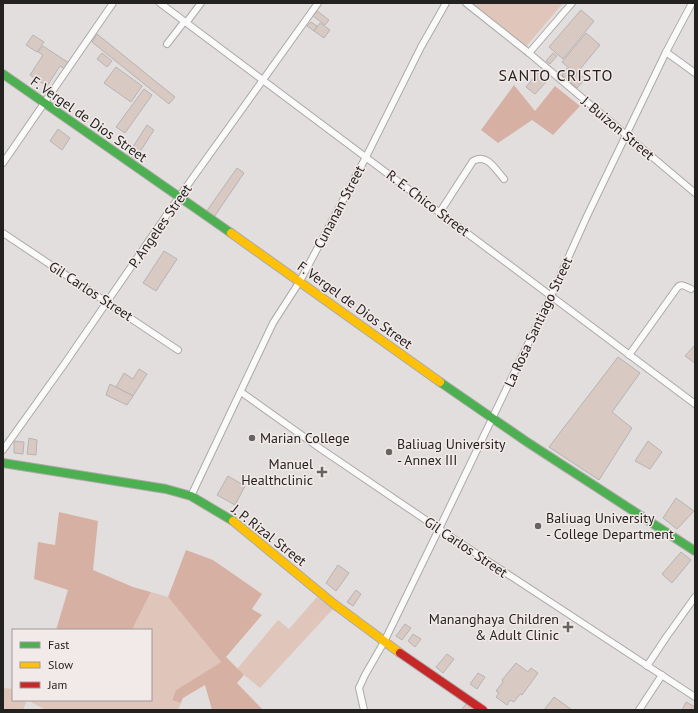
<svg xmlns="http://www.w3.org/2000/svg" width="698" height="713" font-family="'PT Sans',sans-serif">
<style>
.green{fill:#e0c5ba}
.forest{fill:#d6b1a3}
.building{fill:#d8c9c3;stroke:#b7b4b3}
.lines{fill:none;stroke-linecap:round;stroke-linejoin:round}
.street-casing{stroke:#aca9a8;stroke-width:8}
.fast-casing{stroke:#aca9a8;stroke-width:10}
.slow-casing{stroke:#aca9a8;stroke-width:10}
.jam-casing{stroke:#aca9a8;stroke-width:10}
.street{stroke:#fbfafa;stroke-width:6}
.fast{stroke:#4caf50;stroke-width:8}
.slow{stroke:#ffc107;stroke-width:8}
.jam{stroke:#c62828;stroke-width:8}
.poi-dot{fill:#666463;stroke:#f2eae8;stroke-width:1.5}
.labels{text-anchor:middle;stroke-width:3;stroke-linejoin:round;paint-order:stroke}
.street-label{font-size:14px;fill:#242221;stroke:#f2eae8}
.poi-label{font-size:14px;fill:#242221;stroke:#f2eae8;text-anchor:start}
.quarter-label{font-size:16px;letter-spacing:1px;fill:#242221;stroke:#f2eae8}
</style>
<rect width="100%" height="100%" fill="#e2dedd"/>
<!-- green -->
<g class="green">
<polygon points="470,3 563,3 525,48"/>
<polygon points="151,592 168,597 221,662 176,690 172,700 181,703 178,710 46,710 27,700 23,710 3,710 3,688 13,689 13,700 88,700 96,701 97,700 151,700 151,630 132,630"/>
<polygon points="317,597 333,609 260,688 237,669 278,620 289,629"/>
</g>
<!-- forest -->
<g class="forest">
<polygon points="514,85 535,111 555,86 580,106 553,135 532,120 498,143 481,130"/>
<polygon points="59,512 98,521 93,570 133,587 151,592 132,630 56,630 68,590 34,579 38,542 55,545"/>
<polygon points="186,550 213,560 262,594 252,609 262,615 226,657 244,675 237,683 263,710 212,710 205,685 183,698 181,703 172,700 176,690 221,662 168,597"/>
</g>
<!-- building -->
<g class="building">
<polygon points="581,10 594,21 563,59 549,47"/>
<polygon points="317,11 329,20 325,25 313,16"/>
<polygon points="311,22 317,26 314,31 307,26"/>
<polygon points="320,23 330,30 324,38 314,31"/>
<polygon points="586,33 600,45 576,74 562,62"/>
<polygon points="97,34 175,97 169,104 92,42"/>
<polygon points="33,35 44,42 37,52 26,45"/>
<polygon points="43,46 69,63 65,69 60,66 47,86 30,75 43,55 38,52"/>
<polygon points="102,53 112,61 107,67 97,59"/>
<polygon points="553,53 557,56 550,64 546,61"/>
<polygon points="116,67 142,86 131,102 104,83"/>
<polygon points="567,68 575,75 570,82 562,75"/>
<polygon points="537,73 547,81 535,94 526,87"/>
<polygon points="578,73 585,79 577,88 570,82"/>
<polygon points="144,89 152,95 125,133 116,127"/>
<polygon points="147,125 154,130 134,161 127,156"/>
<polygon points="58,129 70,138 62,150 50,141"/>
<polygon points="237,168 244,173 214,217 206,212"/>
<polygon points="164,251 177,259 156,291 143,283"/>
<polygon points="695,345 695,363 685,356"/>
<polygon points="618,357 640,373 612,412 632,428 599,480 549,447"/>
<polygon points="139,369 147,374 133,396 116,387 124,373 133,379"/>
<polygon points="110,384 133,396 127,405 106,395"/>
<polygon points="29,438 37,440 36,455 27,454"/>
<polygon points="14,441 24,442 23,454 14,453"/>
<polygon points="648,441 662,452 650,469 635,461"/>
<polygon points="228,476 245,486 235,505 217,495"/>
<polygon points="676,498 694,511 677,529 663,518"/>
<polygon points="681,552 691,560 672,583 662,574"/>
<polygon points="338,565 349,573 336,591 326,583"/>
<polygon points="356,590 361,594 353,606 347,602"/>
<polygon points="405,624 411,628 402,640 396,636"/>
<polygon points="413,634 421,639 415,647 408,641"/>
<polygon points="447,654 454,659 443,673 436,667"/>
<polygon points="516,663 528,672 531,668 538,673 522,695 520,694 514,702 510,700 507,705 496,697 499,693 496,691 503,682 502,680"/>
<polygon points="478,673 485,677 477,689 470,684"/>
<polygon points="554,697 572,710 544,710"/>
<polygon points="686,702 695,707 695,710 682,710"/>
<polygon points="467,703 477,710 461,710"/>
</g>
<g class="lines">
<defs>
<g id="street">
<polyline points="160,3 695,404"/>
<polyline points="466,3 529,53 695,193"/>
<polyline points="186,23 201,3"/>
<polyline points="167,44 184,22"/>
<polyline points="666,52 695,73"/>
<polyline points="529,53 572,3"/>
<polyline points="3,163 113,3"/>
<path d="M 440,212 L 473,161 C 487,153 495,169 504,179"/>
<polyline points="3,233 178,350"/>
<path d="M 629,355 L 677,288 C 681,283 685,286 691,289"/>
<polyline points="241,392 321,449 439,529 695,697"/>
<polyline points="3,450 63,366 179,197 318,3"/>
<polyline points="191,496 273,323 300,281 366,157 421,47 446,3"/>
<polyline points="647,666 667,636 695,597"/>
<polyline points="364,710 359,688 365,675 384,642 439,529 551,296 587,216 666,52 692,3"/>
<polyline points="639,710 662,675"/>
</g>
<g id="fast">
<polyline points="3,74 231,233"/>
<polyline points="440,382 527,442 695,551"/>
<polyline points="3,463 166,489 191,496 233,521"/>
</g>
<g id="slow">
<polyline points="231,233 440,382"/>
<polyline points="233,521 334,604 400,653"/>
</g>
<polyline id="jam" points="400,653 483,710"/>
</defs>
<!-- street casing -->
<use href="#street" class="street-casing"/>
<!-- fast casing -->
<use href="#fast" class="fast-casing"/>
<!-- slow casing -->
<use href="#slow" class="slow-casing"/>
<!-- jam casing -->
<use href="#jam" class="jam-casing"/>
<!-- street -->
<use href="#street" class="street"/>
<!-- fast -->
<use href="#fast" class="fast"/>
<!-- slow -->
<use href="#slow" class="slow"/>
<!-- jam -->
<use href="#jam" class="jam"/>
</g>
<!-- markers -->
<g class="poi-dot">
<circle cx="252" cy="438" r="4"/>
<circle cx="389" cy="452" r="4"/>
<path d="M320 466h4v4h4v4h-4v4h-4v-4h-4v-4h4z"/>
<circle cx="538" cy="526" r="4"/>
<path d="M566 621h4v4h4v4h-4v4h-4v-4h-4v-4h4z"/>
</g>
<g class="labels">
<!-- street labels -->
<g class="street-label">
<text transform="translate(89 119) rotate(35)" y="5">F. Vergel de Dios Street</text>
<text transform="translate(618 128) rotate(40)" y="5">J. Buizon Street</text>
<text transform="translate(428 203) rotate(37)" y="5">R. E. Chico Street</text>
<text transform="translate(339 207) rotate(-62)" y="5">Cunanan Street</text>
<text transform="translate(160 226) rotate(-55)" y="5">P. Angeles Street</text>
<text transform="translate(91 291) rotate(33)" y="5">Gil Carlos Street</text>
<text transform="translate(355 305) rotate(36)" y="5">F. Vergel de Dios Street</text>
<text transform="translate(538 322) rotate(-65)" y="5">La Rosa Santiago Street</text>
<text transform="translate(269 535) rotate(38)" y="5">J. P. Rizal Street</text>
<text transform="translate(466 547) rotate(34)" y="5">Gil Carlos Street</text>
</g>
<!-- poi labels -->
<g class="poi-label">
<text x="260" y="443">Marian College</text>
<text x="397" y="449">Baliuag University<tspan x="397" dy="16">- Annex III</tspan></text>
<text x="313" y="469" text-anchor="end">Manuel<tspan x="313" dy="16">Healthclinic</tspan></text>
<text x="546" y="523">Baliuag University<tspan x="546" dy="16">- College Department</tspan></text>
<text x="559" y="624" text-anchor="end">Mananghaya Children<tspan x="559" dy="16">&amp; Adult Clinic</tspan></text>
</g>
<!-- quarter labels -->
<g class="quarter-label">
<text x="556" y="81">SANTO CRISTO</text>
</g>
</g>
<!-- border -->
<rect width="698" height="713" fill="none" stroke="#242221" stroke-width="8"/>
<!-- legend -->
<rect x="12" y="629" width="140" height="72" fill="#f2eae8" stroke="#a09a98"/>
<rect x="20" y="642" width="20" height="6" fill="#4caf50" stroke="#a09a98"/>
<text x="48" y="649" font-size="12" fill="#242221">Fast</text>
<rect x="20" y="662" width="20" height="6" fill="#ffc107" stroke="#a09a98"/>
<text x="48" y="669" font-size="12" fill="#242221">Slow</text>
<rect x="20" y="682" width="20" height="6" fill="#c62828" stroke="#a09a98"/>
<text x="48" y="689" font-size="12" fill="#242221">Jam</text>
</svg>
